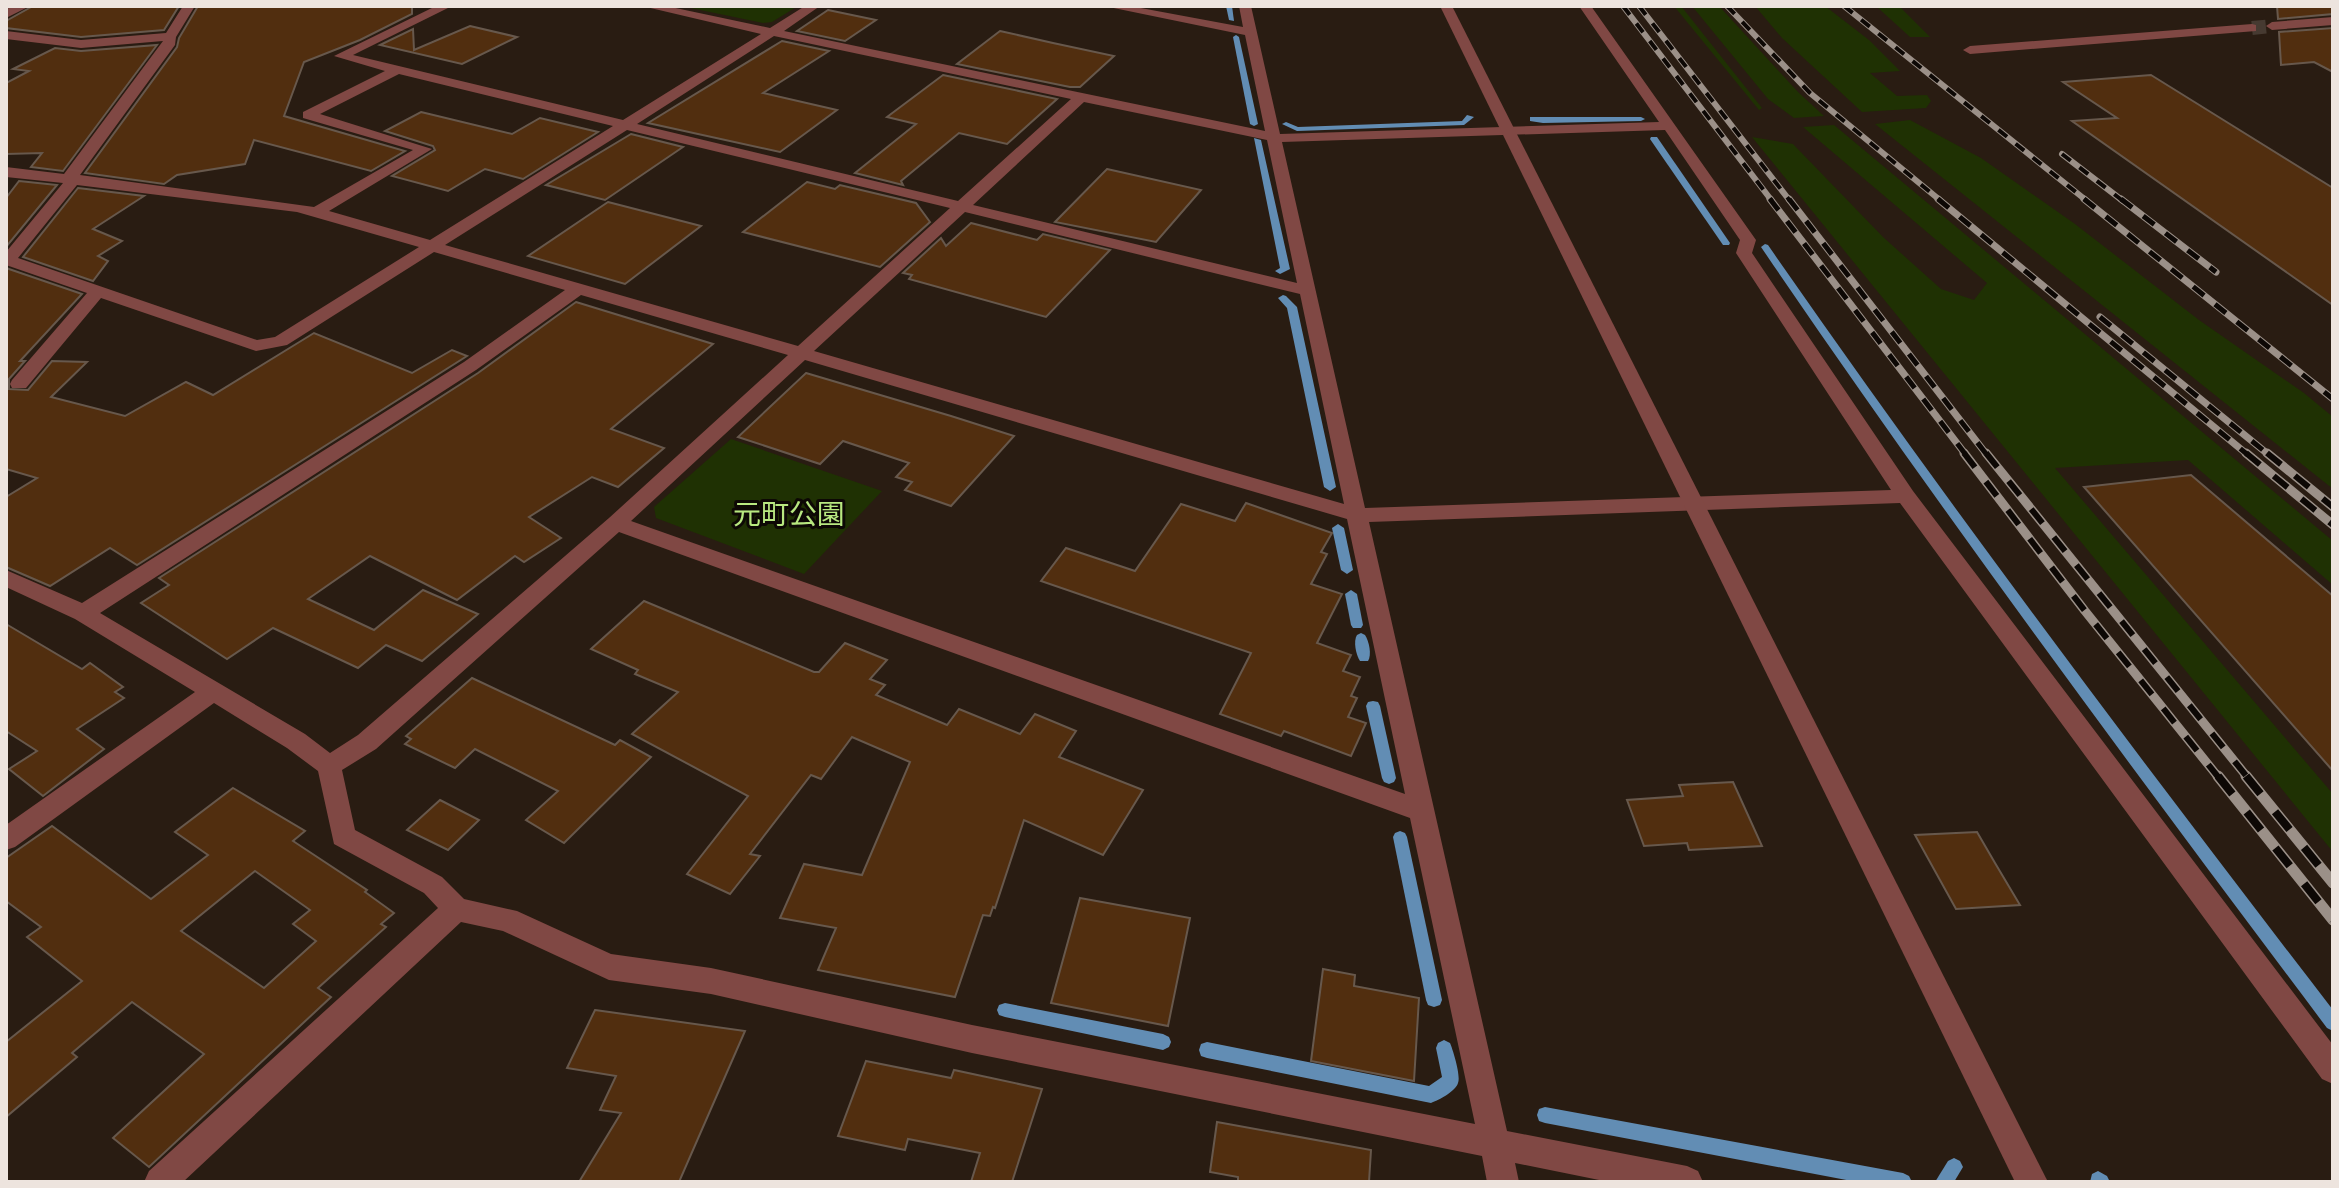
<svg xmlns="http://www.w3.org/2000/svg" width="2339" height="1188" font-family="Signika,'Noto Sans JP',sans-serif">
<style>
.green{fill:#1f3103}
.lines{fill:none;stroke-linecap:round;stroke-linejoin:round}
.stream{fill:#628db4;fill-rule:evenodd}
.building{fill:#512e0f;stroke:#67584c;stroke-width:2;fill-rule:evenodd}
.minor-tunnel{stroke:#463a31;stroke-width:14;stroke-dasharray:14 7;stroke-linecap:butt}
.minor{fill:#804844;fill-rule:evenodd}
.tertiary{fill:#804844;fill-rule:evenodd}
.rail-far3-casing{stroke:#9b9088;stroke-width:6}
.rail-far2-casing{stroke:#9b9088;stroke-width:7}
.rail-far1-casing{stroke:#9b9088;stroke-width:9}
.rail-casing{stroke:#9b9088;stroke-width:11}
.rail-far3{stroke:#0d0805;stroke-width:4;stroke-dasharray:11;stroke-linecap:butt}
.rail-far2{stroke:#0d0805;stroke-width:5;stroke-dasharray:14;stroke-linecap:butt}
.rail-far1{stroke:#0d0805;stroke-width:6;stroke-dasharray:18;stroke-linecap:butt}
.rail{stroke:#0d0805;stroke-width:8;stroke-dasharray:23;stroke-linecap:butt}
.labels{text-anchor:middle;stroke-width:6;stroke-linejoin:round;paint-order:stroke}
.park-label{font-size:28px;fill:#b8e880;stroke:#0d0805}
</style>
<rect width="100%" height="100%" fill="#291c12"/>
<!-- green -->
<g class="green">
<polygon points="681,6 798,6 772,22 763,23"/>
<polygon points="1674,6 1681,6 1762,108 1759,110"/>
<polygon points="1692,6 1719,6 1798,92 1824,116 1794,118 1768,99"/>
<polygon points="1755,6 1825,6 1869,40 1900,71 1870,73 1897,96 1927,95 1931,101 1926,108 1862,112 1782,38"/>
<polygon points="1876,6 1899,6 1930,37 1910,37"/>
<polygon points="1910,120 1981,158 2075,224 2199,320 2304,393 2333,417 2333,489 1875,124"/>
<polygon points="1834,125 2333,541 2333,585 2188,460 2055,468 2333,794 2333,852 1752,137 1793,144 1883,237 1941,289 1974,300 1987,283 1803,127"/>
<polygon points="731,439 882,491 804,574 656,518 654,507"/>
</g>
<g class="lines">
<!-- stream -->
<g class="stream">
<polygon points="1226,6 1232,6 1234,21 1229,20"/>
<polygon points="1236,35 1239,37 1258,124 1254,126 1250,124 1233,37"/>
<polygon points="1467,115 1474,117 1464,125 1297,131 1282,124 1286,122 1298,127 1462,121"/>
<polygon points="1530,117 1641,117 1645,119 1641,121 1543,123 1530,121"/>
<polygon points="1651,137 1657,137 1730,243 1729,245 1723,245 1650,139"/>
<polygon points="1254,138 1261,140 1290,269 1280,274 1275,271 1280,268"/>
<path d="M 1765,244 L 1768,245 C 1949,506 2140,759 2333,1010 L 2333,1031 L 2327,1028 C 2134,771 1942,513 1761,247 Z"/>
<polygon points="1283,295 1286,296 1297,307 1336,487 1330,491 1324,487 1287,308 1278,298"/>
<polygon points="1338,524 1344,528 1353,570 1347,574 1341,570 1332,528"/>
<polygon points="1351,590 1357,594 1363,625 1361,628 1353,628 1351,625 1345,594"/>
<path d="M 1361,633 L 1365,635 C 1369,641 1372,655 1368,661 L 1360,661 C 1356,655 1353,641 1357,635 Z"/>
<polygon points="1373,701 1378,702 1380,706 1396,778 1394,782 1389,784 1384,782 1382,778 1366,706 1368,702"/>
<polygon points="1400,831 1405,833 1407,837 1442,1000 1440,1005 1434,1007 1428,1005 1426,1000 1393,837 1395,833"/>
<polygon points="1005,1003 1163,1034 1169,1037 1171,1042 1169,1047 1163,1050 1005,1017 999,1015 997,1010 999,1005"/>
<path d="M 1444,1040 L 1450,1043 C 1453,1050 1461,1076 1458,1083 C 1456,1091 1439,1100 1431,1103 L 1207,1058 L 1201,1056 L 1199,1050 L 1201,1044 L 1207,1042 L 1429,1086 L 1442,1077 L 1436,1048 L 1438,1043 Z"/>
<polygon points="1545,1107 1903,1173 1909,1176 1912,1182 1857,1182 1545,1123 1539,1121 1537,1115 1539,1109"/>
<polygon points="1954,1158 1960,1161 1963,1167 1954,1182 1935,1182 1948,1161"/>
<polygon points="2098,1171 2107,1176 2110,1182 2090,1182 2092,1174"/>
</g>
</g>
<!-- building -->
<g class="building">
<polygon points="33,6 179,6 164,30 81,37 6,28 6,21"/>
<polygon points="198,6 412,6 412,14 360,40 304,62 284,116 405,151 371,171 254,140 245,164 177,175 164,184 85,173 177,47 179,38"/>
<polygon points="2277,6 2333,6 2333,14 2278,19"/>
<polygon points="828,10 876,20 845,41 797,31"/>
<polygon points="470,26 517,37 462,64 380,45 413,29 414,50"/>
<polygon points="2333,28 2333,72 2314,62 2281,65 2279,32"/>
<polygon points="1000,31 1053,43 1114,56 1080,87 1070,87 957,64"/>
<polygon points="782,41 829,51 763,93 837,110 780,152 648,123"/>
<polygon points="157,45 63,171 31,167 42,153 6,154 6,83 29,71 13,69 55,48 81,51"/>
<polygon points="943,75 1057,99 1007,144 959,133 901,181 903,185 855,173 916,124 887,117"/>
<polygon points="2151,75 2333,188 2333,305 2072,121 2117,118 2063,82"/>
<polygon points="421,112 512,134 540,118 598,132 523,179 485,169 448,191 392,176 435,150 433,146 385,131"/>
<polygon points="631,134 683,147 605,200 546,185"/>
<polygon points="1107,169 1201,190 1156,242 1055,222"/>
<polygon points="19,181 57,185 6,247 6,198"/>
<polygon points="807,182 835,189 840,185 916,203 930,222 880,267 743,232"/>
<polygon points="78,188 144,196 93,229 122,241 98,256 108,261 93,281 23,257"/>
<polygon points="608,202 701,226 625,284 528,256"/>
<polygon points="971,223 1037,240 1043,234 1110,250 1046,317 909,279 912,275 903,273 941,238 946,246"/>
<polygon points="6,268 82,294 20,361 25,361 9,379 9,389 28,390 52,361 87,362 51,397 125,416 186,382 213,395 314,333 412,373 452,350 467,356 137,565 110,548 50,586 6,567 6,497 37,478 6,469"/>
<polygon points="576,302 713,344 611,429 664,448 618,487 592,477 529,517 561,538 524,562 515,556 457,600 370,556 308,599 374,630 423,590 478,614 422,661 386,645 358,668 273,628 227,659 141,603 169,585 159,578 478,373"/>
<polygon points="806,373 951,416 1014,436 951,506 905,490 912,482 896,477 909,463 843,441 820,464 738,437"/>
<polygon points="2191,475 2333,596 2333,771 2084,487"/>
<polygon points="1246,503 1332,533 1321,552 1327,554 1311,584 1342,594 1317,643 1351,655 1343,671 1360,677 1351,696 1357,698 1348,717 1366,723 1351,756 1284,731 1281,736 1220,714 1251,653 1041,581 1066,548 1135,571 1181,504 1235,521"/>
<polygon points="644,601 814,672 819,672 845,643 887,660 870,679 885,685 876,695 947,725 959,709 1020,734 1035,714 1076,731 1059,757 1143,790 1103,855 1024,820 995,908 993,907 990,916 983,915 955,997 818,970 836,928 780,918 804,864 862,875 910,762 852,737 821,779 811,775 750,854 760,856 730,894 687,874 748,796 632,734 678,692 635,674 638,670 591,649"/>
<polygon points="6,624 82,669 90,663 123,687 115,692 124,698 77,729 104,749 43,796 9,769 37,751 6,731"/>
<polygon points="472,678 615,745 620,740 651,757 564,843 526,820 558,791 475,749 455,768 405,744 411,739 406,736"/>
<polygon points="1733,782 1762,846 1689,850 1687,843 1644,846 1627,800 1683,796 1679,785"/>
<path d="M 233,788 L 305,831 L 293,841 L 367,890 L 365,892 L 394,913 L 381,924 L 386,927 L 318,988 L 331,997 L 149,1167 L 113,1138 L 204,1054 L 132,1002 L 72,1053 L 77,1057 L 6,1117 L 6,1042 L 82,981 L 27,937 L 41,927 L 6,901 L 6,858 L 52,826 L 151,899 L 208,855 L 175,832 ZM 255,871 L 310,910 L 293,924 L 316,941 L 264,988 L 181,931 Z"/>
<polygon points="440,800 479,820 448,850 407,830"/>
<polygon points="1977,832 1995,863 2020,905 1956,909 1915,835"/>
<polygon points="1080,898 1190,918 1168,1026 1051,1003"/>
<polygon points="1323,969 1355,975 1354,986 1419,998 1414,1081 1311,1061"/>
<polygon points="595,1010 745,1031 679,1182 579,1182 621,1113 600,1110 616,1076 567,1068"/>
<polygon points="866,1061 951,1078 954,1070 1042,1089 1012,1182 971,1182 980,1153 908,1139 905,1150 838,1136"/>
<polygon points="1217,1122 1371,1150 1369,1182 1238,1182 1238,1177 1210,1172"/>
</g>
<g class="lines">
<!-- minor-tunnel -->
<polyline class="minor-tunnel" points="2252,28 2272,26"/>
<!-- minor -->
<g class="minor">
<path d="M 183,6 L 195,6 L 176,37 L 175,45 L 80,175 L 314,207 L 413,150 L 303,118 L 303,112 L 385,71 L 334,56 L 436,6 L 452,6 L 353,55 L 623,120 L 761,34 L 642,6 L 666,6 L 770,28 L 805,6 L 820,6 L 784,31 L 1265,131 L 1245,35 L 1104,6 L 1130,6 L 1243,27 L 1239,6 L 1251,6 L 1280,134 L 1659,122 L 1579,6 L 1591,6 L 1756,240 L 1752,253 L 1913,491 L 2333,1045 L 2333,1084 L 2322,1079 L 1900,503 L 1369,522 L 1507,1131 L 1687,1166 L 1698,1171 L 1703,1182 L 1609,1182 L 1515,1163 L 1519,1182 L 1487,1182 L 1482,1156 L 972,1053 L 711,994 L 609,980 L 503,931 L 461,922 L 183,1182 L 144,1182 L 149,1171 L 438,908 L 424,893 L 334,844 L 318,771 L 287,748 L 214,703 L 15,847 L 6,850 L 6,825 L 195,692 L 75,619 L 6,587 L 6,570 L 82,603 L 464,362 L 565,290 L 434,252 L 287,345 L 256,351 L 101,298 L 26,388 L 12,388 L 10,384 L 12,380 L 87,293 L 6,265 L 6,252 L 63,183 L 6,177 L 6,167 L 64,174 L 163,41 L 81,48 L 6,39 L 6,31 L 81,40 L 166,33 ZM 774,36 L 1071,99 L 958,201 L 637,124 ZM 399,74 L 613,126 L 430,240 L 329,211 L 432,149 L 320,114 ZM 1084,102 L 1267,140 L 1297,283 L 973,205 ZM 627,130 L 950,208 L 798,346 L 445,245 ZM 1665,130 L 1740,240 L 1736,253 L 1891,490 L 1365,508 L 1282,142 ZM 77,185 L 297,212 L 419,247 L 275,337 L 257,340 L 18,258 ZM 965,212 L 1300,294 L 1344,504 L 814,351 ZM 581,295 L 788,355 L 609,518 L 358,735 L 330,753 L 305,734 L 100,613 L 476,370 ZM 805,360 L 1347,519 L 1405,794 L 631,521 ZM 619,532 L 1410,818 L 1475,1124 L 972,1025 L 711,968 L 611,954 L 517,911 L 464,899 L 442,877 L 355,830 L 342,770 L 376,749 Z"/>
<polygon points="2333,17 2333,25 2272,30 2266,26 2272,22"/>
<polygon points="2252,24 2256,25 2256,31 1970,54 1963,50 1970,46"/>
</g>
<!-- tertiary -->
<g class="tertiary">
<polygon points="14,6 30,6 6,18 6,9"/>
<polygon points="1440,6 1452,6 2048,1182 2015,1182"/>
</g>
<defs>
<g id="rail-far3">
<polyline points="1623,6 1772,201"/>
<polyline points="1639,6 1790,201"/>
<polyline points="1727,6 1810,93 1941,201"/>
<polyline points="1844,6 2087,201"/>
<polyline points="2062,154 2123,201"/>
</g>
<g id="rail-far2">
<polyline points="1770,199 1966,455"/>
<polyline points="1789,199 1987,455"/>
<polyline points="1938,199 2248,455"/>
<polyline points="2084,199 2333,399"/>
<polyline points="2121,199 2216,272"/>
<polyline points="2100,317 2269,455"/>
</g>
<g id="rail-far1">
<polyline points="1964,453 2085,611 2219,778"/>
<polyline points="1986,453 2248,778"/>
<polyline points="2246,453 2333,525"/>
<polyline points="2267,453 2333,507"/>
</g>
<g id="rail">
<polyline points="2218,776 2333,920"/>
<polyline points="2246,776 2333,883"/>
</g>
</defs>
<!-- rail-far3 casing -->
<use href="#rail-far3" class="rail-far3-casing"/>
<!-- rail-far2 casing -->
<use href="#rail-far2" class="rail-far2-casing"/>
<!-- rail-far1 casing -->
<use href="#rail-far1" class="rail-far1-casing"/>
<!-- rail casing -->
<use href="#rail" class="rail-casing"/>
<!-- rail-far3 -->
<use href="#rail-far3" class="rail-far3"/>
<!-- rail-far2 -->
<use href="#rail-far2" class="rail-far2"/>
<!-- rail-far1 -->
<use href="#rail-far1" class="rail-far1"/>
<!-- rail -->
<use href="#rail" class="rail"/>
</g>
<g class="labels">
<!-- park labels -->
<g class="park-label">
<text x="789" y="524">元町公園</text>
</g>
</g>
<!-- border -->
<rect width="2339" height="1188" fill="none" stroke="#ede4de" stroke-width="16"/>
</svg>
